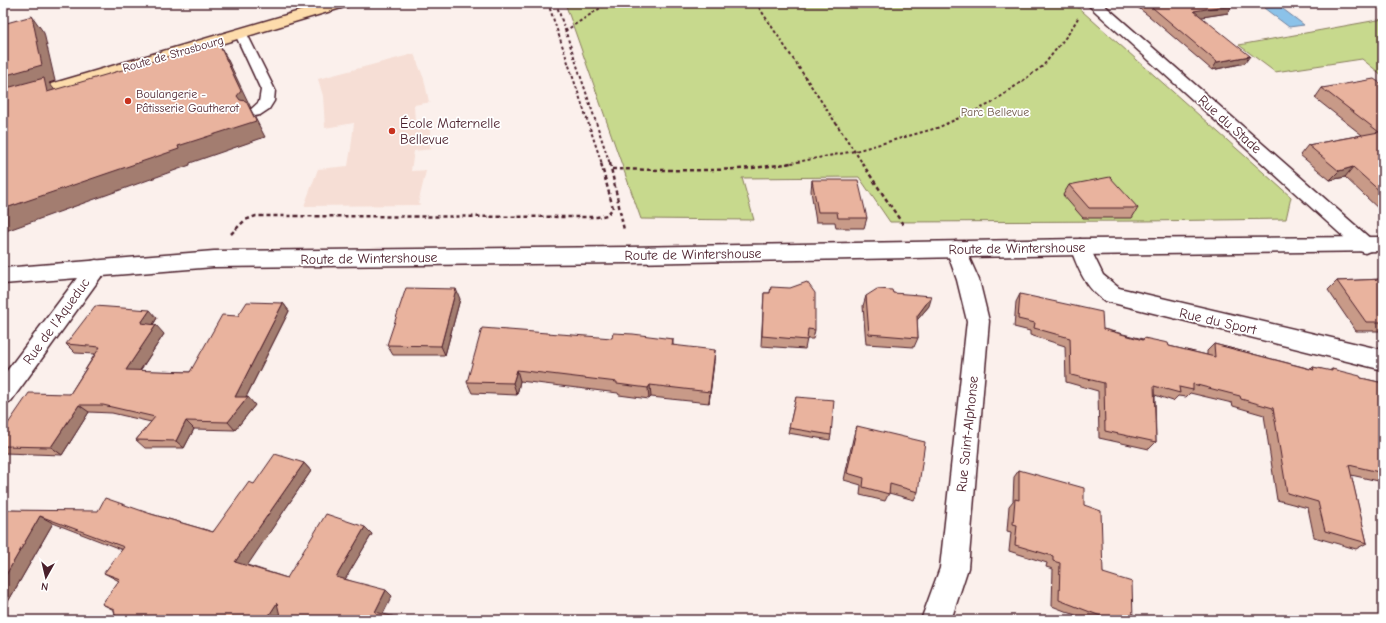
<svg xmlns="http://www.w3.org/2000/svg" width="1386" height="623" font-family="'Comic Neue',sans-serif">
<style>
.built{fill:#f6ded5}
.green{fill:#c7d98d;stroke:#887c5c}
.water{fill:#8bc2e9;stroke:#71819d}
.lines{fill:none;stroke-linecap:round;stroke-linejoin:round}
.lane-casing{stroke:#4a1f2b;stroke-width:3}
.street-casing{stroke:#4a1f2b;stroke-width:3}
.secondary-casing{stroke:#4a1f2b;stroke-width:3}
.primary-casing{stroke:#4a1f2b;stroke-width:3}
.path-far1{stroke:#4a1f2b;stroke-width:2;stroke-dasharray:3 2.5;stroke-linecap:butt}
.path{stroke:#4a1f2b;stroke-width:2.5;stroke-dasharray:4 3;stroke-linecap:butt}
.lane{fill:#fff;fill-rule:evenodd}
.street{fill:#fff;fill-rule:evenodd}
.secondary{fill:#fff;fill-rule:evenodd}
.primary{fill:#fddcac;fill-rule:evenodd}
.wall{fill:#c89a88;stroke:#4a1f2b}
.shaded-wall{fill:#a37d6f;stroke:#4a1f2b}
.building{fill:#e9b39e;stroke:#4a1f2b}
.poi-dot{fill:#c8321e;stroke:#fff;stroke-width:1.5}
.labels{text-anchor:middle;stroke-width:3.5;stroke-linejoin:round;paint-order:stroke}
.far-street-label{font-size:12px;fill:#4a1f2b;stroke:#fff}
.far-poi-label{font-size:12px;fill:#4a1f2b;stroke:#fff;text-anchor:start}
.far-park-label{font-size:12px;fill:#705748;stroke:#fff}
.poi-label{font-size:14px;fill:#4a1f2b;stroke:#fff;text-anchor:start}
.street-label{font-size:14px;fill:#4a1f2b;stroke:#fff}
</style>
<rect width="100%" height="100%" fill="#fbf0ec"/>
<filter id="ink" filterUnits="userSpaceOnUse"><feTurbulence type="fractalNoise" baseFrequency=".025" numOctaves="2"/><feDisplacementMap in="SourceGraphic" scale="8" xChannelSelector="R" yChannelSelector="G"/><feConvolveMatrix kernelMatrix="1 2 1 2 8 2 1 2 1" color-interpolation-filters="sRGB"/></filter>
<g filter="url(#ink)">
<!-- built -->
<polygon class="built" points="417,53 414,54 424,79 429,102 432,102 414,105 415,122 433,120 430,120 430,148 433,149 414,151 411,171 430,170 426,171 418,204 421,205 304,206 318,169 348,166 351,148 354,123 325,128 323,96 318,79"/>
<!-- green -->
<g class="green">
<polygon points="565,3 1073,3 1291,197 1286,219 1144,221 890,222 859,177 742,178 754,220 641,219"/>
<polygon points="1383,19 1383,76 1362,59 1275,72 1239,45"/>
</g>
<!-- water -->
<polygon class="water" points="1279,6 1304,25 1289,27 1264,8"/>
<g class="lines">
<defs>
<polygon id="lane" points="241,30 246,31 247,34 275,90 274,101 269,109 260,115 255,116 250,115 248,112 259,102 261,90 235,34 236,31"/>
<g id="street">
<polygon points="1086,3 1102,3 1372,240 1375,245 1372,250 1365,253 1358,250"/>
<path d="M 1080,239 L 1087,242 L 1103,275 L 1119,288 L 1383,350 L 1383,370 L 1105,301 C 1085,288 1078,268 1070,247 L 1073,242 Z"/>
<polygon points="956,241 963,244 979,280 989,321 968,568 951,620 921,620 940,568 967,321 957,280 946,249 949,244"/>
<polygon points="96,260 103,262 107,268 103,274 11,401 3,404 3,376 89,262"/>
</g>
<polygon id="secondary" points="1383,237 1383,251 1080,255 629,263 214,267 3,284 3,268 214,251 629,247 1080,239"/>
<polygon id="primary" points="327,3 350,3 348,6 3,109 3,98"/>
</defs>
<!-- lane casing -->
<use href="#lane" class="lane-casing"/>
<!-- street casing -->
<use href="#street" class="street-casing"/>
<!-- secondary casing -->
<use href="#secondary" class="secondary-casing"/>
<!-- primary casing -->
<use href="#primary" class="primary-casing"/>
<!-- path-far1 -->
<g class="path-far1">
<polyline points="548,3 602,164"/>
<polyline points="556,3 610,164"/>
<polyline points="756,3 863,164"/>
<polyline points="565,31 608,3"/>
<polyline points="786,164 855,151 937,128 992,103 1043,66 1069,33 1078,18"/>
</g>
<!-- path -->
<g class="path">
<polyline points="610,163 624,230"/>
<polyline points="862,163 904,226"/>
<path d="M 612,169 C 671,170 733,173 791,163"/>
<polyline points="231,234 245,220 256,216 597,217 607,215 613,208 601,163"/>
</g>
<!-- lane -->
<use href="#lane" class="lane"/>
<!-- street -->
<use href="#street" class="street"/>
<!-- secondary -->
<use href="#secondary" class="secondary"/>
<!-- primary -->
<use href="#primary" class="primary"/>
</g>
<!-- wall -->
<g class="wall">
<polygon points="1132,3 1251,3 1232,6 1228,13 1201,17 1245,63 1212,70 1149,16"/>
<polygon points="1383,85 1383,213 1345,177 1330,180 1300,155 1308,145 1362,135 1315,98 1322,88"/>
<polygon points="812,180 867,218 864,228 836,228 835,222 816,222 811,191"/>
<polygon points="1069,185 1138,208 1132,218 1083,218 1063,195"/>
<polygon points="1383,279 1383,331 1356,331 1328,290 1337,281"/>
<polygon points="771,287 815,330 813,339 807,339 805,349 761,346 764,293 770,293"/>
<polygon points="893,293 929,306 917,320 918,338 914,347 866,344 863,306 866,296"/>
<polygon points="1020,294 1103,329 1143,339 1144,338 1169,346 1207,355 1207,351 1214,344 1311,369 1313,367 1329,371 1332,369 1361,378 1383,383 1383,482 1351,475 1367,543 1356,549 1314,537 1308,508 1277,500 1264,415 1233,406 1232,403 1190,393 1186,397 1178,396 1173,401 1155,395 1156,442 1149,449 1099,438 1098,391 1066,382 1065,346 1030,335 1030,331 1014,327 1016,302"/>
<polygon points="460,299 445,355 393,355 387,345"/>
<polygon points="283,303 289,311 246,397 255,405 235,430 194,429 184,448 145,448 136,440 151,422 112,413 89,412 62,455 4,453 3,452 3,431 70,394 95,354 75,353 66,344 157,318 153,325 164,334 140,371 190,372 238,316"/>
<polygon points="612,338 673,339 673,345 714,362 709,403 651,397 649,399 619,395 618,393 520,381 517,395 472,393 467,382"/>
<polygon points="796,397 831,435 830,440 788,433"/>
<polygon points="857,426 918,492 914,500 889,493 885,501 860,495 861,485 844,480 854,434"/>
<polygon points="304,463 311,471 247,565 287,578 372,534 345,579 392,596 280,618 279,620 116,620 114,610 102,604 119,581 104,573 123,550 53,523 5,607 3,607 3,510 151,514 213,532 254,484"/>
<polygon points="1019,470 1084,505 1103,573 1133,620 1088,620 1052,606 1053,569 1046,567 1047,563 1009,551 1011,532 1007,531 1009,506 1013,501 1014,477"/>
</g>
<!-- shaded-wall -->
<g class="shaded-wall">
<polygon points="1225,3 1251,3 1232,6 1228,13 1190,19 1194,11"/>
<polygon points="32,16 44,33 55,81 49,83 58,94 3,96 3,76"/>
<polygon points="218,42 227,58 251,108 250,108 265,137 190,163 190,165 3,232 3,209 178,146 247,113 237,96"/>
<polygon points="1250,56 1245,63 1212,70 1217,62"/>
<polygon points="1353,167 1345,177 1330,180 1339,171"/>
<polygon points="456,289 460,299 445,355 441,346"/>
<polygon points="932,296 929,306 913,325 917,316"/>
<polygon points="283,303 289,311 242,405 235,397"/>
<polygon points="150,310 157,318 148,332 141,323"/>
<polygon points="156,325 164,334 135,378 126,370"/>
<polygon points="715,350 714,362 709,403 710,392"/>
<polygon points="517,370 520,381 517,395 513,383"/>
<polygon points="650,385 651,397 649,399 648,388"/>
<polygon points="248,397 255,405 235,430 228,422"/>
<polygon points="79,405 89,412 62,455 51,447"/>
<polygon points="186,421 194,429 184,448 176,441"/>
<polygon points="304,463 311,471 245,569 235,562"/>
<polygon points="40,516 53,523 5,607 3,606 3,580"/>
<polygon points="365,527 372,534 343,583 336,577"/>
<polygon points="386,590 392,596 381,618 375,612"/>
<polygon points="277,603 285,610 279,620 266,620"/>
</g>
<!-- building -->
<g class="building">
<polygon points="1146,3 1229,3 1232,5 1194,11 1250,56 1217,62 1153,8"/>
<polygon points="32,16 42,65 3,76 3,24"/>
<polygon points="218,42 241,91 237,96 240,100 246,101 256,121 178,146 179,149 3,209 3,89 44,78 47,92"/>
<polygon points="1374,79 1383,85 1383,194 1353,167 1339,171 1308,145 1379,132 1322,88"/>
<polygon points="1110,177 1138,208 1089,208 1069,185"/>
<polygon points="812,180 858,180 867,218 838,218 837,212 818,212"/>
<polygon points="1383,279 1383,322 1366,322 1337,281"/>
<polygon points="807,282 815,293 815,330 808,329 807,340 762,336 764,293 770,293 771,287 790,288"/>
<polygon points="406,288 456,289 441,346 387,345"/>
<polygon points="877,289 892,290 893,293 932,296 917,316 918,338 869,334 866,296"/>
<polygon points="1020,294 1102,312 1103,329 1143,340 1144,338 1168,343 1169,346 1215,357 1214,344 1314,370 1313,367 1332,371 1332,369 1360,376 1361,378 1383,383 1383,473 1349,465 1367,543 1325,531 1318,502 1287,493 1273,408 1241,399 1240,396 1193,384 1193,390 1179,387 1180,393 1154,386 1156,442 1105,431 1104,383 1071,375 1070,338 1034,328 1035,323 1018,319"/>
<polygon points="247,302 283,303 235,397 248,397 228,422 186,421 176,441 136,440 155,417 103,405 79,405 51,447 3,446 3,431 29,393 70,394 100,347 66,344 95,306 150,310 141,323 156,325 126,370 190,372 222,315 238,316"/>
<polygon points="482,328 612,338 613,333 633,334 673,339 672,345 715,350 710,392 650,385 648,388 617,384 617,382 517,370 513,383 467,382"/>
<polygon points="796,397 834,400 831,435 789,428"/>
<polygon points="857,426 925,442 918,492 890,484 889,494 863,487 864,478 847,473"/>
<polygon points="275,454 304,463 235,562 287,578 326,514 365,527 336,577 386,590 375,612 408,620 281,620 277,603 266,620 150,620 145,618 142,620 116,620 114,609 102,604 120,579 104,573 124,547 40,516 3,580 3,510 98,511 105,498 151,514 213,532 249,482 254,484"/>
<polygon points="1019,470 1084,488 1084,505 1101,511 1103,573 1132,582 1133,620 1111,620 1059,600 1060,563 1053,561 1053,556 1015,545 1017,525 1013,524 1015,499 1019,500"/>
<polygon points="636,618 642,620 636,620"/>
</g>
</g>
<!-- markers -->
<g class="poi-dot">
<circle cx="128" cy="101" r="4"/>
<circle cx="392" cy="131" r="4"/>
</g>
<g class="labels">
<!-- far-street labels -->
<g class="far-street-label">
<text transform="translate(173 54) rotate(-16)" y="4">Route de Strasbourg</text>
</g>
<!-- far-poi labels -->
<g class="far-poi-label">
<text x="136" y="98">Boulangerie -<tspan x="136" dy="14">Pâtisserie Gautherot</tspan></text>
</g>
<!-- far-park labels -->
<g class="far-park-label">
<text x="995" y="116">Parc Bellevue</text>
</g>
<!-- poi labels -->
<g class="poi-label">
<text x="400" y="128">École Maternelle<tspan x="400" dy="16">Bellevue</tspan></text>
</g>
<!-- street labels -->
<g class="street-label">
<text transform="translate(1230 124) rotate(42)" y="5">Rue du Stade</text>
<text transform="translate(1017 248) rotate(-1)" y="5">Route de Wintershouse</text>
<text transform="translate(693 254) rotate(-1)" y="5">Route de Wintershouse</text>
<text transform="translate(369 258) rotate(-1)" y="5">Route de Wintershouse</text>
<text transform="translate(56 321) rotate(-54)" y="5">Rue de l'Aqueduc</text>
<text transform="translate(1218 321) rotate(13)" y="5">Rue du Sport</text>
<text transform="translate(967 434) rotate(-84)" y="5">Rue Saint-Alphonse</text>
</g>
</g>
<!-- margin -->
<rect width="1386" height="623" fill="none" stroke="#fff" stroke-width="16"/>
<rect x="8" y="8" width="1370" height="607" fill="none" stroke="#4a1f2b" stroke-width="1.5" filter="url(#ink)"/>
<!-- north arrow -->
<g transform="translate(46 577) rotate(188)" stroke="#ffffff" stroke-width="3" paint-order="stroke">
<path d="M0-3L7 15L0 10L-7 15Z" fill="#4a1f2b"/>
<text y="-6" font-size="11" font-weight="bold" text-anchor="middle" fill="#4a1f2b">N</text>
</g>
</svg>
